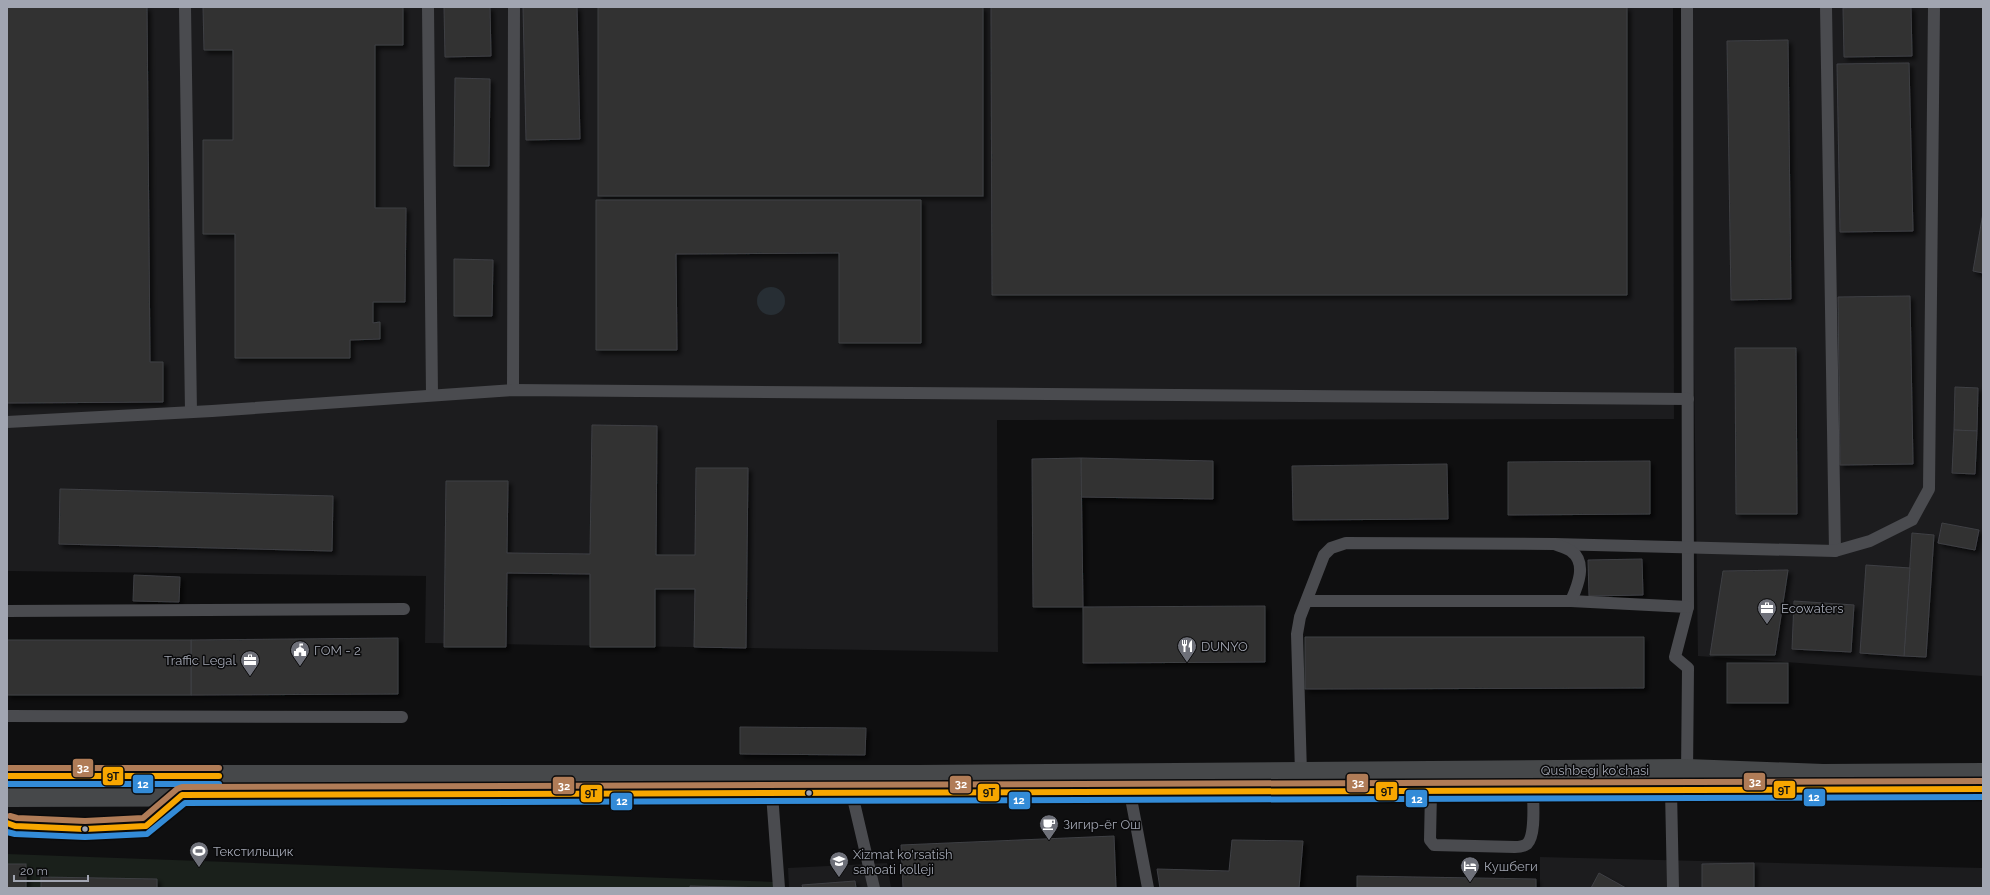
<svg xmlns="http://www.w3.org/2000/svg" width="1990" height="895" font-family="Raleway,sans-serif">
<style>
.built{fill:#1c1c1e}
.green{fill:#1a201b}
.water{fill:#272e34}
.building{fill:#303032;stroke:#3f4044;filter:url(#shadow)}
.lines{fill:none;stroke-linecap:round;stroke-linejoin:round}
.lane{stroke:#4a4b4f;stroke-width:12}
.primary{stroke:#46484a;stroke-width:22}
.bus-1-casing{stroke:#0a0a0b;stroke-width:9}
.bus-2-casing{stroke:#0a0a0b;stroke-width:9}
.bus-3-casing{stroke:#0a0a0b;stroke-width:9}
.bus-1{stroke:#f7a600;stroke-width:6}
.bus-2{stroke:#338bd7;stroke-width:6}
.bus-3{stroke:#b07c57;stroke-width:6}
.bus-dot{fill:#a1a5b1;stroke:#0a0a0b;stroke-width:1.5}
.labels{text-anchor:middle;stroke-width:3;stroke-linejoin:round;paint-order:stroke}
.poi-label{font-size:13px;fill:#a1a5b1;stroke:#0a0a0b;text-anchor:start}
.street-label{font-size:13px;fill:#a1a5b1;stroke:#0a0a0b}
.line-badge{stroke:#0a0a0b;stroke-width:1.5}
.badge-label{font-size:11px;text-anchor:middle;font-weight:bold;fill:#fff}
.pale-badge-label{font-size:11px;text-anchor:middle;font-weight:bold;fill:#111}
</style>
<defs>
<filter id="shadow"><feDropShadow dx="3.5" dy="3.5" stdDeviation="2" flood-color="#0009"/></filter>
</defs>
<rect width="100%" height="100%" fill="#0f0f10"/>
<!-- built -->
<g class="built">
<polygon points="7,7 1673,7 1674,419 997,420 998,652 425,643 426,576 7,571"/>
<polygon points="1689,7 1983,7 1983,676 1698,656"/>
<polygon points="1540,857 1983,868 1983,888 1540,888"/>
<polygon points="887,863 891,888 789,888 788,868"/>
</g>
<!-- green -->
<polygon class="green" points="7,854 775,882 775,888 7,888"/>
<!-- water -->
<circle class="water" cx="771" cy="301" r="14"/>
<!-- building -->
<g class="building">
<polygon points="7,7 147,7 150,362 163,362 163,402 7,403"/>
<polygon points="203,7 403,7 403,45 375,45 375,208 406,208 405,302 373,302 373,323 380,322 380,339 350,340 350,358 235,358 235,234 203,234 203,140 233,140 233,50 204,50"/>
<polygon points="444,7 490,7 491,56 445,57"/>
<polygon points="523,7 577,7 580,139 526,140"/>
<rect x="598" y="7" width="385" height="189"/>
<polygon points="991,7 1627,7 1627,295 992,295"/>
<polygon points="1911,7 1912,56 1844,57 1843,8"/>
<polygon points="1788,40 1791,299 1731,300 1727,41"/>
<polygon points="1909,63 1913,231 1840,232 1837,64"/>
<polygon points="455,78 490,79 489,166 454,166"/>
<polygon points="596,200 921,200 921,343 839,343 839,253 676,254 677,350 596,350"/>
<polygon points="1983,213 1983,273 1973,271"/>
<polygon points="454,259 493,260 492,316 454,316"/>
<polygon points="1910,296 1913,464 1840,465 1838,297"/>
<polygon points="1735,348 1796,348 1797,514 1736,514"/>
<polygon points="1955,387 1978,388 1977,431 1954,430"/>
<polygon points="592,425 657,426 656,555 695,555 696,468 748,468 746,648 694,647 695,589 655,589 655,647 590,647 590,574 507,573 506,647 444,647 446,481 508,481 507,553 590,554"/>
<polygon points="1954,430 1977,431 1975,474 1952,473"/>
<polygon points="1081,458 1213,461 1213,499 1080,497"/>
<polygon points="1081,458 1083,607 1033,607 1032,459"/>
<polygon points="1650,461 1650,514 1508,515 1508,462"/>
<polygon points="1447,464 1448,519 1293,520 1292,466"/>
<polygon points="60,489 333,496 332,551 59,544"/>
<polygon points="1942,523 1979,530 1975,550 1938,543"/>
<polygon points="1912,533 1934,535 1926,657 1904,656"/>
<polygon points="1642,559 1643,595 1589,596 1588,560"/>
<polygon points="1866,565 1910,568 1904,656 1860,653"/>
<polygon points="1788,570 1775,655 1710,655 1723,571"/>
<polygon points="134,575 180,577 179,602 133,601"/>
<polygon points="1794,601 1854,605 1851,652 1792,649"/>
<polygon points="1265,606 1265,662 1083,663 1083,607"/>
<polygon points="1305,637 1644,637 1644,688 1305,689"/>
<polygon points="398,638 398,694 191,695 191,640"/>
<rect x="7" y="640" width="184" height="55"/>
<rect x="1727" y="663" width="61" height="40"/>
<polygon points="740,727 866,728 865,755 740,754"/>
<polygon points="1114,836 1116,888 903,888 901,845"/>
<polygon points="1232,840 1303,841 1299,888 1160,888 1157,869 1229,871"/>
<polygon points="1754,863 1754,888 1702,888 1702,864"/>
<rect x="7" y="864" width="19" height="24"/>
<polygon points="1599,873 1626,888 1591,888"/>
<polygon points="1357,876 1536,879 1536,888 1357,888"/>
<polygon points="41,877 157,879 157,888 41,888"/>
<polygon points="855,881 856,888 803,888 802,885"/>
<polygon points="690,886 768,888 690,888"/>
</g>
<g class="lines">
<!-- lane -->
<g class="lane">
<polyline points="185,7 191,412"/>
<polyline points="428,7 432,395"/>
<polyline points="1687,7 1688,607 1675,657 1688,668 1687,774"/>
<polyline points="1826,7 1835,551"/>
<polyline points="513,390 514,7"/>
<polyline points="7,422 212,411 513,390 1688,399"/>
<polyline points="1554,544 1835,551 1870,541 1912,520 1929,489 1934,7"/>
<polyline points="1571,601 1688,607"/>
<polyline points="7,611 404,609"/>
<polyline points="7,716 402,717"/>
<path d="M 1301,773 L 1297,634 L 1300,617 L 1324,555 L 1331,548 L 1346,543 L 1554,544 C 1559,546 1567,548 1571,551 C 1588,563 1577,587 1571,601 L 1308,601"/>
<polyline points="1671,790 1673,888"/>
<path d="M 1431,791 L 1430,840 L 1434,845 L 1515,847 C 1519,847 1523,847 1527,844 C 1536,835 1533,804 1533,791"/>
<polyline points="1130,793 1148,888"/>
<polyline points="772,794 779,888"/>
<polyline points="852,794 874,888"/>
<polyline points="7,823 15,826 85,829 146,826 180,797"/>
</g>
<!-- primary -->
<g class="primary">
<polyline points="7,776 917,776 1687,770 1823,775 1983,774"/>
<polyline points="7,796 1830,790"/>
</g>
<defs>
<g id="bus-1">
<polyline points="7,776 219,776"/>
<polyline points="7,823 15,826 85,829 146,826 182,795 1983,789"/>
</g>
<g id="bus-2">
<polyline points="7,784 219,784"/>
<polyline points="7,832 15,834 85,837 147,834 185,803 1983,797"/>
</g>
<g id="bus-3">
<polyline points="7,768 219,768"/>
<polyline points="10,816 17,818 85,821 143,818 177,789 182,787 1983,781"/>
</g>
</defs>
<!-- bus-1 casing -->
<use href="#bus-1" class="bus-1-casing"/>
<!-- bus-2 casing -->
<use href="#bus-2" class="bus-2-casing"/>
<!-- bus-3 casing -->
<use href="#bus-3" class="bus-3-casing"/>
<!-- bus-1 -->
<use href="#bus-1" class="bus-1"/>
<!-- bus-2 -->
<use href="#bus-2" class="bus-2"/>
<!-- bus-3 -->
<use href="#bus-3" class="bus-3"/>
</g>
<!-- icons -->
<defs>
<symbol id="office-pin" viewBox="-11 -11 22 30"><path d="M0 17L-7.5 6A9.5 9.5 0 1 1 7.5 6Z" fill="#6e7079" stroke="#0a0a0b"/><path d="M-6-3h4V-5.5h4V-3h4V5H-6ZM-1-4.5V-3h2v-1.5ZM-6 0V1H6V0Z" fill="#fff"/></symbol>
<symbol id="restaurant-pin" viewBox="-11 -11 22 30"><path d="M0 17L-7.5 6A9.5 9.5 0 1 1 7.5 6Z" fill="#6e7079" stroke="#0a0a0b"/><path d="M-5-6h1v4h1v-4h1v4h1v-4h1v5L-1.5 .5V6h-2V.5L-5-1ZM5-6V6H3V1.5H1.5Q1.5-4 5-6Z" fill="#fff"/></symbol>
<symbol id="civic-pin" viewBox="-11 -11 22 30"><path d="M0 17L-7.5 6A9.5 9.5 0 1 1 7.5 6Z" fill="#6e7079" stroke="#0a0a0b"/><path d="M-.6-6.5H3V-4.5H.6V-3L4-1V1h2V6H-6V1h2V-1L-.6-3ZM-1.2 2.5V6h2.4V2.5Z" fill="#fff"/></symbol>
<symbol id="cafe-pin" viewBox="-11 -11 22 30"><path d="M0 17L-7.5 6A9.5 9.5 0 1 1 7.5 6Z" fill="#6e7079" stroke="#0a0a0b"/><path d="M-5.5-4.5H6V0H3Q3 3.5 0 3.5H-2.5Q-5.5 3.5-5.5 0ZM3-3.2v2h1.7v-2ZM-6 4.5H4V6H-6Z" fill="#fff"/></symbol>
<symbol id="stadium-pin" viewBox="-11 -11 22 30"><path d="M0 17L-7.5 6A9.5 9.5 0 1 1 7.5 6Z" fill="#6e7079" stroke="#0a0a0b"/><path d="M0-5a6.5 5 0 1 0 0 10a6.5 5 0 1 0 0-10ZM-3.5-1.8h7v3.6h-7Z" fill="#fff"/></symbol>
<symbol id="university-pin" viewBox="-11 -11 22 30"><path d="M0 17L-7.5 6A9.5 9.5 0 1 1 7.5 6Z" fill="#6e7079" stroke="#0a0a0b"/><path d="M0-5L7-2L0 1L-7-2ZM-4 1L0 2.5L4 1V4Q0 6-4 4Z" fill="#fff"/></symbol>
<symbol id="hotel-pin" viewBox="-11 -11 22 30"><path d="M0 17L-7.5 6A9.5 9.5 0 1 1 7.5 6Z" fill="#6e7079" stroke="#0a0a0b"/><path d="M-6-4.5h1.5V1H6V5H4.5V3h-9V5H-6ZM-4 0a1.8 1.8 0 1 1 3.6 0ZM.5 0V-2.5h3Q6-2.5 6 0Z" fill="#fff"/></symbol>
</defs>
<g fill-rule="evenodd">
<use href="#office-pin" x="1756" y="597" width="22" height="30"/>
<use href="#restaurant-pin" x="1176" y="635" width="22" height="30"/>
<use href="#civic-pin" x="289" y="639" width="22" height="30"/>
<use href="#office-pin" x="239" y="649" width="22" height="30"/>
<use href="#cafe-pin" x="1038" y="813" width="22" height="30"/>
<use href="#stadium-pin" x="188" y="840" width="22" height="30"/>
<use href="#university-pin" x="828" y="850" width="22" height="30"/>
<use href="#hotel-pin" x="1459" y="855" width="22" height="30"/>
</g>
<!-- markers -->
<g class="bus-dot">
<circle cx="809" cy="793" r="3.5"/>
<circle cx="85" cy="829" r="3.5"/>
</g>
<g class="labels">
<!-- poi labels -->
<g class="poi-label">
<text x="1781" y="613">Ecowaters</text>
<text x="1201" y="651">DUNYO</text>
<text x="314" y="655">ГОМ - 2</text>
<text x="236" y="665" text-anchor="end">Traffic Legal</text>
<text x="1063" y="829">Зигир-ёг Ош</text>
<text x="213" y="856">Текстильщик</text>
<text x="853" y="859">Xizmat ko'rsatish<tspan x="853" dy="15">sanoati kolleji</tspan></text>
<text x="1484" y="871">Кушбеги</text>
</g>
<!-- street labels -->
<g class="street-label">
<text x="1595" y="775">Qushbegi ko'chasi</text>
</g>
</g>
<g class="line-badge">
<rect x="72" y="758" width="22" height="20" rx="4" fill="#b07c57"/>
<rect x="102" y="766" width="22" height="20" rx="4" fill="#f7a600"/>
<rect x="1743" y="772" width="23" height="19" rx="4" fill="#b07c57"/>
<rect x="1346" y="773" width="23" height="20" rx="4" fill="#b07c57"/>
<rect x="132" y="774" width="22" height="20" rx="4" fill="#338bd7"/>
<rect x="949" y="775" width="23" height="19" rx="4" fill="#b07c57"/>
<rect x="552" y="776" width="23" height="19" rx="4" fill="#b07c57"/>
<rect x="1773" y="780" width="23" height="19" rx="4" fill="#f7a600"/>
<rect x="1375" y="781" width="23" height="20" rx="4" fill="#f7a600"/>
<rect x="977" y="783" width="23" height="19" rx="4" fill="#f7a600"/>
<rect x="580" y="784" width="23" height="19" rx="4" fill="#f7a600"/>
<rect x="1803" y="788" width="23" height="19" rx="4" fill="#338bd7"/>
<rect x="1405" y="789" width="23" height="19" rx="4" fill="#338bd7"/>
<rect x="1008" y="791" width="23" height="19" rx="4" fill="#338bd7"/>
<rect x="610" y="792" width="23" height="19" rx="4" fill="#338bd7"/>
</g>
<g class="badge-label">
<text x="83" y="772">32</text>
<text x="1755" y="786">32</text>
<text x="1358" y="787">32</text>
<text x="143" y="788">12</text>
<text x="961" y="788">32</text>
<text x="564" y="790">32</text>
<text x="1814" y="801">12</text>
<text x="1417" y="803">12</text>
<text x="1019" y="804">12</text>
<text x="622" y="805">12</text>
</g>
<g class="pale-badge-label">
<text x="113" y="780">9Т</text>
<text x="1784" y="794">9Т</text>
<text x="1387" y="795">9Т</text>
<text x="989" y="796">9Т</text>
<text x="591" y="797">9Т</text>
</g>
<!-- border -->
<rect width="1990" height="895" fill="none" stroke="#a1a5b1" stroke-width="16"/>
<!-- scale -->
<path d="M14 875v6h74v-6" fill="none" stroke="#a1a5b1" stroke-width="2"/>
<text x="20" y="875" font-size="12" fill="#a1a5b1" stroke="#0a0a0b" stroke-width="3" paint-order="stroke">20 m</text>
</svg>
